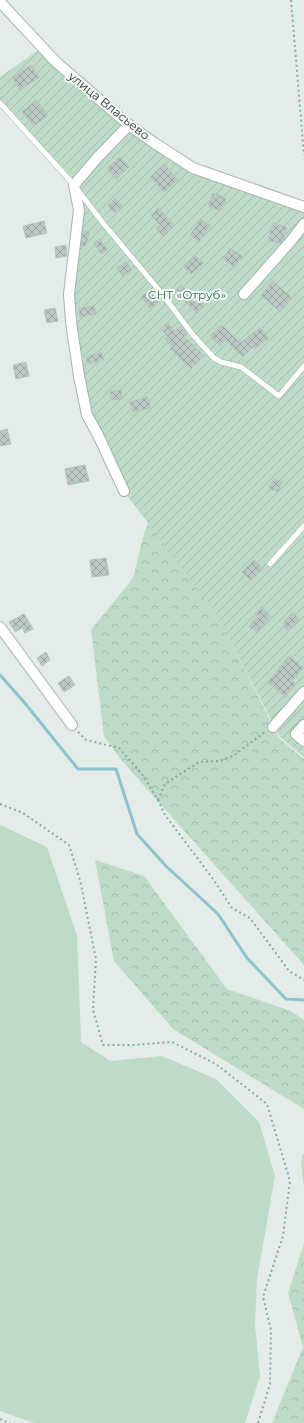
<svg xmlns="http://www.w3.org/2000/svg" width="304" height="1423" font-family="Montserrat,sans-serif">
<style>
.grass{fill:#bddbc6}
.forest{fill:url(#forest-crowns)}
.garden{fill:url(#garden-furrows)}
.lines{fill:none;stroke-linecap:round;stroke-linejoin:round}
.stream{stroke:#8ec2cd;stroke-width:3}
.building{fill:url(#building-cross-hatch);stroke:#b6c5bf}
.service-casing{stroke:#a6b4af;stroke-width:6}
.minor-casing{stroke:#a6b4af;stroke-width:12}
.path{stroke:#85ada2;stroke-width:2;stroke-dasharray:2 3;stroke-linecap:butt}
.service{stroke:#fff;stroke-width:5}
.minor{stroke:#fff;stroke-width:10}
.labels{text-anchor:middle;stroke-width:4;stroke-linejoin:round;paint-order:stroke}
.street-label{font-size:12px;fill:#243c36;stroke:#f3f8f6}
.park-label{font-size:12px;fill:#30704b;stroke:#f3f8f6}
</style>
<defs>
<pattern id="forest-crowns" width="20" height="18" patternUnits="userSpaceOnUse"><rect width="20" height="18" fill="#bddbc6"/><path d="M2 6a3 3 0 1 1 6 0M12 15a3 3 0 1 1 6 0" fill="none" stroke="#a2bdab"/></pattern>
<pattern id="garden-furrows" width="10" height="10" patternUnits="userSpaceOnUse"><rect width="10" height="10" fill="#bddbc6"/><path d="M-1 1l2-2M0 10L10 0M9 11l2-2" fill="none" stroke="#a2bdab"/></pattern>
<pattern id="building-cross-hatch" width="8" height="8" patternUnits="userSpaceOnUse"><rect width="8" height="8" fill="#bbc9c4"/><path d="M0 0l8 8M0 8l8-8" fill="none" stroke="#98a4a0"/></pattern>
</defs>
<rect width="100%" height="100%" fill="#e3ece8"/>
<!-- grass -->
<polygon class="grass" points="0,825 47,847 77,936 81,1042 110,1061 162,1056 216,1079 259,1122 275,1176 257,1279 255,1325 260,1376 245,1423 34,1423 0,1411"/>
<!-- forest -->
<g class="forest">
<polygon points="193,421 212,604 279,738 304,759 304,965 122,761 104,736 91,630 133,578 144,533"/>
<polygon points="95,860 144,876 227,989 291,1011 304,1020 304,1109 173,1029 114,961"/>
<polygon points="304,1152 304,1188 301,1162"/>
<polygon points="304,1244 304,1423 272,1423 303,1347 288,1293"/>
</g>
<!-- garden -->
<polygon class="garden" points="37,51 129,125 193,168 304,207 304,757 280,737 218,617 124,491 87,415 71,322 77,183 0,101 0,77"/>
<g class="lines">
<!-- stream -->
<polyline class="stream" points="0,675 24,702 78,769 116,769 137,834 166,866 218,914 247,958 286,999 304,1000"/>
</g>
<!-- building -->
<g class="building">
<polygon points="31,65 39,77 20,90 12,78"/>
<polygon points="36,100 48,115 34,126 22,112"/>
<polygon points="120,157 129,167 116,179 107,168"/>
<polygon points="164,164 178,180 164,192 150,177"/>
<polygon points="213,193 226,198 221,211 208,206"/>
<polygon points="115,198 122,206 114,213 108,206"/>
<polygon points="158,208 174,225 163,236 156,228 160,225 151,215"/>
<polygon points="201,220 210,226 199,242 190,235"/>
<polygon points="44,221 47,233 26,238 23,226"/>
<polygon points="273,223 287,227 283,240 280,244 268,240"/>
<polygon points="83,231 89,232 86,246 81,246"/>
<polygon points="100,239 108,250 101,254 94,243"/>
<polygon points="66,245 67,256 56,258 55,247"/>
<polygon points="230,248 242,256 235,267 223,259"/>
<polygon points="195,256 204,263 191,274 184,267"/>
<polygon points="126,262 132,270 123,276 117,268"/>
<polygon points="273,281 292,298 280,312 261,295"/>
<polygon points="181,285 193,298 195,296 204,305 196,313 175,291"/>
<polygon points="150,290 160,301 151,309 141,297"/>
<polygon points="94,306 96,314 80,317 79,308"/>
<polygon points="55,308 58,321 47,323 44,310"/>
<polygon points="168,323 174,331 181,326 187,334 184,336 204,356 191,369 170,348 172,347 165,339 168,337 161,329"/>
<polygon points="222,325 240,343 260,328 269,338 255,349 253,347 243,357 226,340 220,346 210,336"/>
<polygon points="102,352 104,359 88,364 86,357"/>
<polygon points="26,362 29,376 16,379 13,365"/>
<polygon points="121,390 122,399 112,400 110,392"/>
<polygon points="148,397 150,408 133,412 130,402"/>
<polygon points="7,429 11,444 0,446 0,431"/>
<polygon points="85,465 89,481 68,485 65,469"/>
<polygon points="274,479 282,482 278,492 269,488"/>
<polygon points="106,558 109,575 92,577 90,560"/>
<polygon points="254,560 263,569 251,580 242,572"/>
<polygon points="261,607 271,616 257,632 249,626 258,616 255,614"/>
<polygon points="292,613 299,619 289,631 282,625"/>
<polygon points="24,614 33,629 25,633 22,628 15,632 9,622"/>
<polygon points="46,652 50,660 42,666 37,658"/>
<polygon points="289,656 303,668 292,681 296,684 285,697 268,682"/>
<polygon points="69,676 75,685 64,692 58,683"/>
</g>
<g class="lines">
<defs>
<g id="service">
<polyline points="0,103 74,185 103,223 163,295 193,335 214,358 221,362 241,367 279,396 304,366"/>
<polyline points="270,564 304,526"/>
</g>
<g id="minor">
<polyline points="0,2 56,62 129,125 153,142 193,168 304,207"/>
<polyline points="244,294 290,242 304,224"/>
<polyline points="124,491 98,435 87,415 79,376 71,322 69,294 79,210 74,185 97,158 129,125"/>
<polyline points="0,627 72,725"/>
<polyline points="304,725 296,734 304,741"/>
<polyline points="273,727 304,692"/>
</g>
</defs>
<!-- service casing -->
<use href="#service" class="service-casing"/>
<!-- minor casing -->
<use href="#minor" class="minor-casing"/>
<!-- path -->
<g class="path">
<polyline points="291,0 304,155"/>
<polyline points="78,732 86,740 119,748 142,774 158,800 165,815 213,879 232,908 250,918 289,971 304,980"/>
<polyline points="158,800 165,784 199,762 219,761 233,756 265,732"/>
<polyline points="0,804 23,813 69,845 80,880 96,959 93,1010 103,1045 131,1045 172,1042 216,1064 267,1104 290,1181 283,1236 263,1297 271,1330 270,1384 258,1423"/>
<polyline points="0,1419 10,1423"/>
</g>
<!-- service -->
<use href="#service" class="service"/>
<!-- minor -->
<use href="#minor" class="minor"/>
</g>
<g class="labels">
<!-- street labels -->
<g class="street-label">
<text transform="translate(109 106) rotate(39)" y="4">улица Власьево</text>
</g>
<!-- park labels -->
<g class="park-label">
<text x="187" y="299">СНТ «Отруб»</text>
</g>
</g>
</svg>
